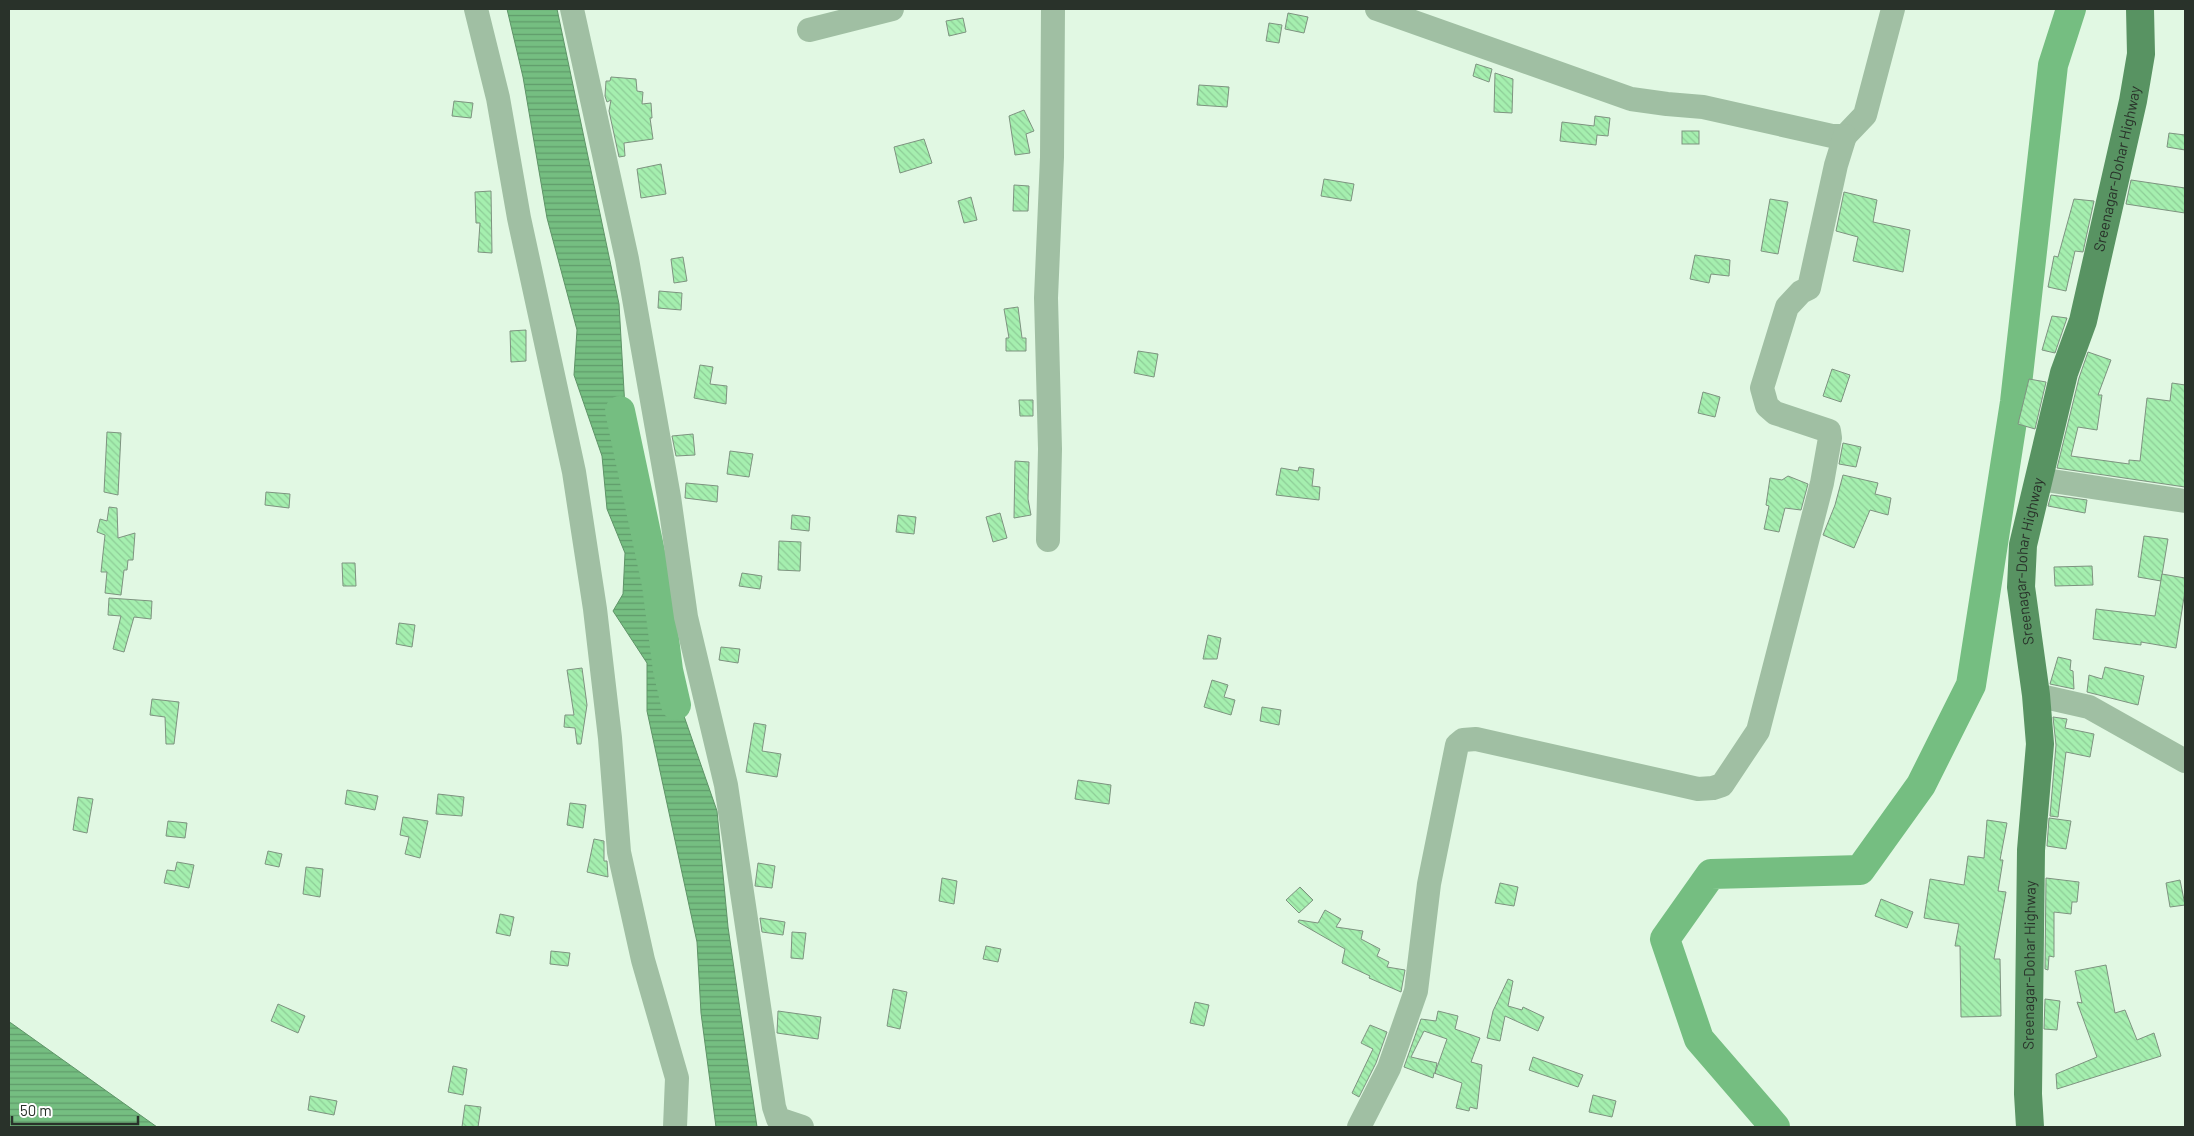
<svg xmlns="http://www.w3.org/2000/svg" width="2194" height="1136" font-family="Barlow,sans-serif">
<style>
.water{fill:url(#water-rules);stroke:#5e9467}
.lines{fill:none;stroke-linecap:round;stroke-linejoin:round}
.river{stroke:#75be81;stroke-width:30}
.building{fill:url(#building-back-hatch);stroke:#7e9380;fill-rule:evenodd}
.minor{stroke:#a0bfa3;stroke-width:24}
.major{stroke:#589362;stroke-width:28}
.labels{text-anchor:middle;stroke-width:4;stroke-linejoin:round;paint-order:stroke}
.street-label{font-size:15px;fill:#29322a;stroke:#fff}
</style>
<defs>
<pattern id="water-rules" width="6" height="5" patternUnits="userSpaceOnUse" patternTransform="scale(1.25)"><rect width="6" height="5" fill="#75be81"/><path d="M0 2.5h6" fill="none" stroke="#609b6a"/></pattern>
<pattern id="building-back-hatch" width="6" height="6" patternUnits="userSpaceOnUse" patternTransform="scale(1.25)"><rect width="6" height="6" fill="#a5efaf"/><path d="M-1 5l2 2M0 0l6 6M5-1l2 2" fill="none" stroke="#8ecd97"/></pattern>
</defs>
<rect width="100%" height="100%" fill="#e1f8e3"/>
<!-- water -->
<g class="water">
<polygon points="507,9 557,9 619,304 627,443 657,585 668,670 717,811 728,927 757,1127 716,1127 701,1013 697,942 647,711 647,663 613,611 623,594 625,553 607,509 602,456 574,375 577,330 547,218 523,77"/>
<polygon points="9,1022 11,1023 157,1127 9,1127"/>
</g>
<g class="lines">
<!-- river -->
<g class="river">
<polyline points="620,411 657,585 668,670 676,705"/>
<polyline points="1775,1127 1699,1039 1665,939 1711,874 1860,870 1921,785 1971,685 2015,402 2053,65 2071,9"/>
</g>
</g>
<!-- building -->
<g class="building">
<polygon points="1288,13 1308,17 1304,33 1285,29"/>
<polygon points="963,18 966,32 949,36 946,21"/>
<polygon points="1269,23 1282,25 1279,43 1266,41"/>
<polygon points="1476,64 1492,69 1489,82 1473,76"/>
<polygon points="1495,73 1513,79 1512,113 1494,112"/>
<polygon points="611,77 636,79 637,91 643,92 642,104 651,103 652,118 650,118 653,139 624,143 625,156 619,157 609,111 611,100 607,102 605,96 606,81 610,81"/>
<polygon points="1199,85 1229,87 1227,107 1197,105"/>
<polygon points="454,101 473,103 471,118 452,116"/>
<polygon points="1024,110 1034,131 1026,134 1030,153 1015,155 1009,116"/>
<polygon points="1595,116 1610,118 1608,136 1597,135 1596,145 1560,141 1562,122 1594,126"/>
<rect x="1682" y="131" width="17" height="13"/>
<polygon points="2169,133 2185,135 2185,150 2167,147"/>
<polygon points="924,139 932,163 900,173 894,147"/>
<polygon points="661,164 666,194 641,198 637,169"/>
<polygon points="1324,179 1354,184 1351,201 1321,196"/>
<polygon points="2131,180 2185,188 2185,213 2126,204"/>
<polygon points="1014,185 1029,186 1028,211 1013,211"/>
<polygon points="491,191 492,253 478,252 480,223 476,223 475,192"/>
<polygon points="1844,192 1877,200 1873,222 1910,230 1903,272 1853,261 1858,237 1836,231"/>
<polygon points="971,197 977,220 964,223 958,201"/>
<polygon points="1770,199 1788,202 1778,254 1761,251"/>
<polygon points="2074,199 2094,201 2083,252 2075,251 2066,291 2048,287 2054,256 2058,257"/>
<polygon points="1695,255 1730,260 1729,276 1711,274 1709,283 1690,279"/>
<polygon points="683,257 687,281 674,283 671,259"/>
<polygon points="659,291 682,293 681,310 658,308"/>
<polygon points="1018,307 1022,338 1026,338 1026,351 1006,351 1006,338 1009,338 1004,309"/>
<polygon points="2052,316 2067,318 2055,353 2042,350"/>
<polygon points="526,330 526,361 511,362 510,331"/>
<polygon points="1138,351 1158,354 1154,377 1134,373"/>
<polygon points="2088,352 2111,360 2098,395 2102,395 2097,430 2078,427 2071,456 2129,464 2129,460 2140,461 2147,398 2170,401 2172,383 2185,385 2185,487 2057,468 2079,378"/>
<polygon points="700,365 713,367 710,384 727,386 726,404 694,398"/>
<polygon points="1832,369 1850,375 1841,402 1823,396"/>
<polygon points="2029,379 2046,382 2035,429 2018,424"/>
<polygon points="1703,392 1720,397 1715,417 1698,413"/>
<polygon points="1019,400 1033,400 1033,416 1020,416"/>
<polygon points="107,432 121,433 118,495 104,492"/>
<polygon points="693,434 695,455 676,456 672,436"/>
<polygon points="1843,443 1861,447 1856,467 1839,464"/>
<polygon points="730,451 753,454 749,477 727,474"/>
<polygon points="1015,461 1029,462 1028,499 1031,515 1014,518"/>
<polygon points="1299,467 1314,469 1312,486 1320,487 1319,500 1276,495 1281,468 1298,471"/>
<polygon points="1843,475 1878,483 1875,494 1891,498 1888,515 1870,510 1854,548 1823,535 1835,505"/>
<polygon points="1788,476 1808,484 1801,510 1785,508 1779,532 1764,529 1769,506 1766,505 1770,478 1782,480"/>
<polygon points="686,483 718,486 717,502 685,498"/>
<polygon points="266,492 290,494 289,508 265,505"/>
<polygon points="2051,495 2087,500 2085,513 2048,506"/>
<polygon points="109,507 117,508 118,538 135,533 133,560 128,560 127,570 124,570 121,595 105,593 107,572 101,572 105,535 97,532 100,519 107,521"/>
<polygon points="1000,513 1007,538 993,542 986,517"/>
<polygon points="792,515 810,517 809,531 791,529"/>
<polygon points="898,515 916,517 914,534 896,532"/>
<polygon points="2144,536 2168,539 2161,581 2138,577"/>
<polygon points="779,541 801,542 800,571 778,570"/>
<polygon points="342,563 355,563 356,586 343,586"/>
<polygon points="2092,566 2093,585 2055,586 2054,567"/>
<polygon points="742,573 762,576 760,589 739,586"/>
<polygon points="2162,574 2185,578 2185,591 2176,648 2141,642 2141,645 2093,639 2096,609 2155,616"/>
<polygon points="109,598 152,601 151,619 134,617 124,652 113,649 121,616 108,615"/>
<polygon points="399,623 415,625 412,647 396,644"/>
<polygon points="1208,635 1221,638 1217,659 1203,659"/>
<polygon points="721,647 740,649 738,663 719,660"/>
<polygon points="2058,657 2071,660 2070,670 2073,671 2074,689 2050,684"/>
<polygon points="2105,667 2144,676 2138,705 2087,692 2089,675 2102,679"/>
<polygon points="582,668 587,705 581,744 577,744 575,728 564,727 565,715 574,715 567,670"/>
<polygon points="1212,680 1228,685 1224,697 1235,700 1231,715 1204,707"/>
<polygon points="152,699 179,702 174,744 166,744 165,717 150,715"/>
<polygon points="1262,707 1281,710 1279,725 1260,721"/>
<polygon points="2053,717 2067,719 2065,728 2094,734 2090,757 2066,752 2058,817 2050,816 2056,745"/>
<polygon points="754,723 766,725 762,751 781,754 777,777 746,772"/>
<polygon points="1078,780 1111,785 1109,804 1075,799"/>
<polygon points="347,790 378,796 375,810 345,804"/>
<polygon points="438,794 464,797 462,816 436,814"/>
<polygon points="78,797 93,799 87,833 73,830"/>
<polygon points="570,803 586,805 583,828 567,825"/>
<polygon points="403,817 428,821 420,858 405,854 409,837 400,835"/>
<polygon points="2049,818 2071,821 2066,849 2047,846"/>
<polygon points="1987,820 2007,823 2000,860 2003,860 1998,891 2006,892 1994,959 2000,959 2001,1016 1961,1017 1960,946 1955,946 1959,924 1924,918 1930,879 1964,885 1968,856 1984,858"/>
<polygon points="168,821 187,823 185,838 166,836"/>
<polygon points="594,839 604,841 604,861 607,861 608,877 587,872"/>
<polygon points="268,851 282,854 279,867 265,864"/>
<polygon points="177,862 194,865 189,888 164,883 167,870 175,871"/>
<polygon points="758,863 775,866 772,888 755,886"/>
<polygon points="306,867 323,869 320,897 303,894"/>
<polygon points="942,878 957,881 954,904 939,901"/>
<polygon points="2046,878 2079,882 2077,902 2072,902 2071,914 2054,912 2054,957 2049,956 2048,970 2045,969"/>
<polygon points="2180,880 2185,905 2170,907 2166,883"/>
<polygon points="1500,883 1518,887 1514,906 1495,903"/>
<polygon points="1300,887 1313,900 1299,913 1286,900"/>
<polygon points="1881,899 1913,912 1907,928 1875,916"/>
<polygon points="1325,910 1341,919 1336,927 1363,931 1361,939 1380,949 1377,956 1389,962 1387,967 1405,970 1401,992 1369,978 1370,976 1342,963 1345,949 1298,922 1299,920 1318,923"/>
<polygon points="500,914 514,917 510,936 496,933"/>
<polygon points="760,918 785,922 783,935 762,932"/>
<polygon points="792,932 806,933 803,959 791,958"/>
<polygon points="986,946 1001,949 998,962 983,959"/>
<polygon points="551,951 570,953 568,966 550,964"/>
<polygon points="2106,965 2115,1013 2125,1010 2137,1040 2154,1033 2161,1056 2057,1089 2056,1074 2097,1057 2077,1002 2082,1003 2075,971"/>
<polygon points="1508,979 1513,981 1508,1006 1522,1010 1523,1007 1544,1017 1538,1031 1505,1016 1500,1041 1487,1038 1493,1011"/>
<polygon points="893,989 907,992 900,1029 887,1026"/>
<polygon points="2045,999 2060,1001 2057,1030 2044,1029"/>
<polygon points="1195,1002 1209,1005 1204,1026 1190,1023"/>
<polygon points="278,1004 305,1016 298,1033 271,1021"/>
<polygon points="778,1011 821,1017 818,1039 777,1033"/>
<path d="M 1438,1011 L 1458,1016 L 1455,1029 L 1480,1038 L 1471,1062 L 1482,1065 L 1477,1109 L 1470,1107 L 1469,1111 L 1456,1108 L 1462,1083 L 1434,1073 L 1433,1078 L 1404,1067 L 1421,1019 L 1436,1021 ZM 1424,1031 L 1447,1039 L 1435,1073 L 1437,1063 L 1411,1057 Z"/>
<polygon points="1370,1025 1387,1032 1376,1063 1359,1097 1352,1093 1373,1049 1361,1043"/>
<polygon points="1533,1057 1583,1075 1578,1087 1529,1070"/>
<polygon points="453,1066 467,1069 463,1095 448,1092"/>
<polygon points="1593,1095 1616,1101 1612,1117 1589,1112"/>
<polygon points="310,1096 337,1101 334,1115 308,1110"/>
<polygon points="465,1105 481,1107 478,1127 462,1127"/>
</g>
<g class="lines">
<!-- minor -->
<g class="minor">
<polyline points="476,9 498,98 519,218 574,472 595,609 610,738 619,852 643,960 677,1078 675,1127"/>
<polyline points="572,9 627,259 669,497 686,617 726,785 774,1107 778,1119 802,1127"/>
<polyline points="1377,9 1631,99 1667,104 1703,107 1832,136 1845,136 1865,115 1893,9"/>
<polyline points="809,30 892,9"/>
<polyline points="2039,479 2185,501"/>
<polyline points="1048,540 1050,449 1046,298 1052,157 1053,9"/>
<polyline points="2036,695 2089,707 2185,761"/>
<polyline points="1359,1127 1389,1068 1416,991 1429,884 1457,745 1463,740 1476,739 1698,789 1713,788 1722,785 1758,731 1822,483 1830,438 1829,431 1775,413 1767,406 1762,388 1787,307 1801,292 1809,288 1836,165 1845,136"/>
</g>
<!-- major -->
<path class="major" id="s1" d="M 2030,1127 L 2028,1094 L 2031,850 L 2040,744 L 2036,695 L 2021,587 L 2023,545 L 2064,373 L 2083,321 L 2133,101 L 2141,54 L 2140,9"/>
</g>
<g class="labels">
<!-- street labels -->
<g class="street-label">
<text dy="5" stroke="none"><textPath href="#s1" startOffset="972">Sreenagar-Dohar Highway</textPath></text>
<text dy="5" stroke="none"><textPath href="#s1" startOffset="568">Sreenagar-Dohar Highway</textPath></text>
<text dy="5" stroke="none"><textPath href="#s1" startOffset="162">Sreenagar-Dohar Highway</textPath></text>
</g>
</g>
<!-- border -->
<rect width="2194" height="1136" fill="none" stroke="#29322a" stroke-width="20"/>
<!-- scale -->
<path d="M12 1116v8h126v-8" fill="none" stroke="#29322a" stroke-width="2.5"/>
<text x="20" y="1116" font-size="15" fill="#29322a" stroke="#ffffff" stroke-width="4" paint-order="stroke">50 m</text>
</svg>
